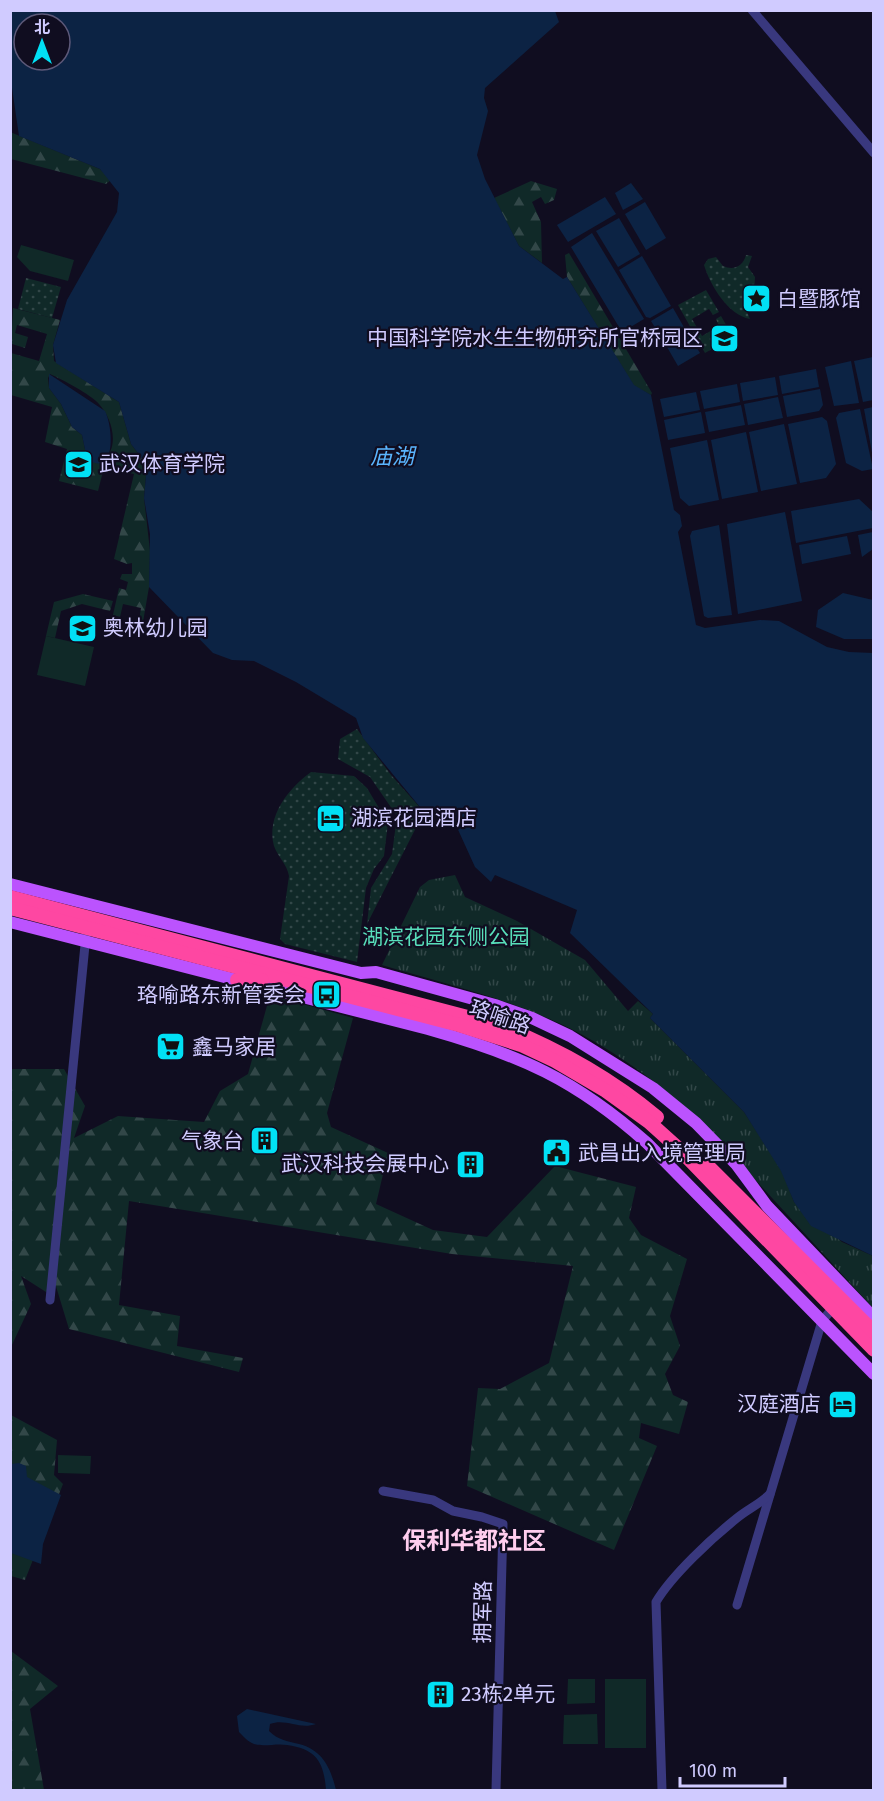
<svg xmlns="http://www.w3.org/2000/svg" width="884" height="1801" font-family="'Fira Sans','Noto Sans SC',sans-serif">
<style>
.grass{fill:url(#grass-dots)}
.forest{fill:url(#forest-firs);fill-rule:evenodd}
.park{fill:url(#park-tufts)}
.pitch{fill:#102928}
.water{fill:#0c2344;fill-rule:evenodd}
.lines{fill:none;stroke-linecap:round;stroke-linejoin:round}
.minor{stroke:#39387e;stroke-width:9}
.major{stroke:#bb53fe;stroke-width:12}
.highway{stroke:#fe47a2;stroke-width:14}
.labels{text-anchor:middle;stroke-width:4.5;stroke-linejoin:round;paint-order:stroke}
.poi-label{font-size:21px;fill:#d0cbff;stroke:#100d20;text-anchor:start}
.park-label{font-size:21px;fill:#58deba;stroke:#100d20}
.street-label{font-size:21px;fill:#d0cbff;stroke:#100d20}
.water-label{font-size:22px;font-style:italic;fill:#5ab5fe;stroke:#100d20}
.quarter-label{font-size:24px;font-weight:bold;fill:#ffcdee;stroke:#100d20}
</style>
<defs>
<pattern id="grass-dots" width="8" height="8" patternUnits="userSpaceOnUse" patternTransform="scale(1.5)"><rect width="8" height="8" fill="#102928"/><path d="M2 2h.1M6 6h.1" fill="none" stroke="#324748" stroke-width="1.8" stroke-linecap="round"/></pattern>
<pattern id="forest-firs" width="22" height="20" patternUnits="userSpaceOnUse" patternTransform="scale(1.5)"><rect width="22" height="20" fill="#102928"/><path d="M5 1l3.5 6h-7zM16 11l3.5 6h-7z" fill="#324748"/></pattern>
<pattern id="park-tufts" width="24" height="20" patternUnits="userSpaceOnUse" patternTransform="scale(1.5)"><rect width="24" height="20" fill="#102928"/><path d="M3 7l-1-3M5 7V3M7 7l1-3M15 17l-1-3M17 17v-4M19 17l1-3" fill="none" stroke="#324748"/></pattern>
</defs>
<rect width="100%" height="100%" fill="#100d20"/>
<!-- grass -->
<g class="grass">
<path d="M 746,255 L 752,256 L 748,267 L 755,277 L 754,295 L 745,307 L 750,319 C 728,315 710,285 704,265 L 708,259 L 716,257 L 723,266 C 734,271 743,266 746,255 Z"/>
<polygon points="26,278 61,287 52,318 18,309"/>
<polygon points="706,290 719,312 713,315 709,309 692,319 702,336 719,326 716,319 721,316 733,337 705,353 678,305"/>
<polygon points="357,729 391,775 424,812 367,924 371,888 392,854 397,816 370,777 338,759 340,739"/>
<path d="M 311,772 L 354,776 L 367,788 L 388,823 L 384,856 L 374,869 L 366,888 L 357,962 L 285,944 L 280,939 L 289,876 C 287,864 278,857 274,846 C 266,816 288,789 311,772 Z"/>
</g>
<!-- forest -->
<g class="forest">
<polygon points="10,132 100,169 111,180 106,184 11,159"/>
<polygon points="531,181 557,189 554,200 545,204 541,197 532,202 541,222 542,263 519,246 494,198"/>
<polygon points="569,253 652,393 651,395 634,386 567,277 565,255"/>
<path d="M 13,308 L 60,320 L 53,345 L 54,361 L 119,402 L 131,444 L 147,465 L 144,498 L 150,551 L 149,587 L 143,622 L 139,621 L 141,608 L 123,604 L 120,617 L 113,615 L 119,588 L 126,590 L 128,582 L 120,579 L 122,574 L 132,574 L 132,563 L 127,564 L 114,559 L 134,474 L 104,467 L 98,491 L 59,481 L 67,449 L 45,442 L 52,407 L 11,395 L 11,353 L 39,361 L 47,334 L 17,325 L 15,333 L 28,337 L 25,348 L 12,344 L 11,346 ZM 50,374 C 63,380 90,394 99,404 C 112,418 120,446 104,460 L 87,459 L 82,435 L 72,427 L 61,404 L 49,388 L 48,378 Z"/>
<polygon points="83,594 113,601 110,611 82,604 61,611 55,638 46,636 54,602"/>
<polygon points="270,995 353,1018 327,1113 331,1127 388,1153 376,1204 433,1230 487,1237 555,1166 636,1187 629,1218 641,1235 687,1259 670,1316 680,1346 665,1374 673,1395 688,1402 679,1434 641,1423 639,1438 657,1446 614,1550 467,1486 478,1388 500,1389 549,1363 573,1266 452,1254 129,1201 119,1305 180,1316 177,1346 243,1358 239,1372 69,1329 55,1283 46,1292 21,1276 31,1304 11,1347 11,1069 64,1069 85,1106 74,1138 118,1116 204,1122 220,1091 248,1074"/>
<polygon points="11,1415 57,1440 54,1475 63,1484 25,1580 11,1576"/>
<polygon points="11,1651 58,1686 30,1709 44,1790 11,1790"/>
</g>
<!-- park -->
<path class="park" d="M 455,875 L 465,897 L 517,921 L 585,960 L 628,1011 L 638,1001 L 653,1014 L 650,1018 L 744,1112 L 782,1171 L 794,1202 L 842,1242 L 873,1256 L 873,1308 L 706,1126 C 661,1084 609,1045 552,1020 C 498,996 439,982 382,965 L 420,887 L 429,880 Z"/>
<!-- pitch -->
<g class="pitch">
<polygon points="21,245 74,260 68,281 30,271 17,257"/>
<polygon points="46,636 94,647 85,686 37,675"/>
<polygon points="58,1455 91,1456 90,1474 58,1473"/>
<polygon points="568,1679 595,1679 595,1703 567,1704"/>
<rect x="605" y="1679" width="41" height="69"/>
<polygon points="597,1714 598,1744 563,1744 564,1715"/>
</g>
<!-- water -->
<g class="water">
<path d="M 11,10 L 555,11 L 559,22 L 485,88 L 484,98 L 488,111 L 477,155 L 485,179 L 519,246 L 563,279 L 567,277 L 634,385 L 651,395 L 674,510 L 680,515 L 682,526 L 678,532 L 696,625 L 705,628 L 760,620 L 779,621 L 827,647 L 849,652 L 873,653 L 873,1256 L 811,1226 L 794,1202 L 781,1171 L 744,1112 L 650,1018 L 653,1014 L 570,933 L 577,910 L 495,875 L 491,882 L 475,867 L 455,823 L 424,812 L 363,738 L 356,718 L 296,682 L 254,661 L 232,660 L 213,653 L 149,587 L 150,534 L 144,498 L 147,465 L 131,444 L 119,402 L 56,363 L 53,345 L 67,300 L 117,212 L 119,193 L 100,169 L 19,136 L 11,81 ZM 24,24 L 60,24 L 60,60 L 24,60 Z"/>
<polygon points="631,183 643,199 623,210 615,193"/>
<polygon points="605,197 616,214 568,242 557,225"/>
<polygon points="645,202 666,238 646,250 625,214"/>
<polygon points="619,218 640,254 618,267 596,231"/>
<polygon points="592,233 644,319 622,332 571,247"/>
<polygon points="642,256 671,306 650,318 646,317 619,270"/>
<polygon points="673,308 685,329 664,342 651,321"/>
<polygon points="688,334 700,353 678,366 667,347"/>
<polygon points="873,357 873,400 863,402 854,361"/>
<polygon points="851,361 859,403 834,406 825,367"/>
<polygon points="816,369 819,387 782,394 779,376"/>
<path d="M 49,374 L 105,411 C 113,426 117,479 87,459 L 82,435 L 72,427 L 61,404 L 49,388 Z"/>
<polygon points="775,377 778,395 743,401 740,383"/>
<polygon points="737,384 740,402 704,409 700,391"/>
<polygon points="820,389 823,405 819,411 787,417 783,396"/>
<polygon points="696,392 700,410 664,417 660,399"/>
<polygon points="778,397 783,418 748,425 744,404"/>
<polygon points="741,405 745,425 709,432 705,412"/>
<polygon points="873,407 874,407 873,458 864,409"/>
<polygon points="860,409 873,469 862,471 846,463 836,418 839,413"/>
<polygon points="701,412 705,433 668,440 664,420"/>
<polygon points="822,417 827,421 836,464 826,478 800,483 788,424"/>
<polygon points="784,424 797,484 761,491 749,432"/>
<polygon points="746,432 758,492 722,499 711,440"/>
<polygon points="707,440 719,500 689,506 680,498 670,448"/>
<polygon points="859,499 873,512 873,528 796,543 791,511"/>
<polygon points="785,512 802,601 738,614 727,524"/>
<polygon points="719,525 732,615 708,618 704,616 690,536 692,531"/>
<polygon points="873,532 873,549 862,557 858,535"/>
<polygon points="847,536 851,554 802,564 799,545"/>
<polygon points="843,593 873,600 873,639 844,639 816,627 818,610"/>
<polygon points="19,1463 26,1466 27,1477 61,1495 43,1544 41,1564 11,1553 11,1464"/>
<path d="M 247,1709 L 316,1724 C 299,1730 286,1718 270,1724 L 269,1731 C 278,1740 287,1741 299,1744 C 323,1750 331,1769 336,1790 L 326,1790 C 324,1763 317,1749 287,1745 C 277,1743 264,1747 254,1744 C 248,1742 243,1736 239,1732 L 237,1716 Z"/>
</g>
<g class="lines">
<!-- minor -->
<g class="minor">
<polyline points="752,10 874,153"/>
<polyline points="50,1300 86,935"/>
<polyline points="383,1491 433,1500 453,1511 482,1517 503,1524 496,1790"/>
<polyline points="737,1605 822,1321 832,1309"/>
<path d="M 662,1790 L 656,1602 C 672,1575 712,1538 737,1518 C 748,1509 760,1504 770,1494"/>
</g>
<!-- major -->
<g class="major">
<polyline points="10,884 361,973 376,972 495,1005 532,1018 570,1036 653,1088 696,1123 736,1164 767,1206 874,1318"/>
<path d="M 10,922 L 428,1029 C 520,1055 575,1079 647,1143 L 874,1374"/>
</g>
<!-- highway -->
<g class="highway">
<path d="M 10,897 L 498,1025 C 557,1048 608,1076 657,1117"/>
<polyline points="10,908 459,1025 521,1045 555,1061 606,1091 649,1122 679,1149 874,1350"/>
<polyline points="237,980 262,980"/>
<polyline points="708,1166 874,1332"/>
</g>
</g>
<!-- icons -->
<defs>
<symbol id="sight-square" viewBox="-11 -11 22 22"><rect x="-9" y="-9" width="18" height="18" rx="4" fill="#01e0f5" stroke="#100d20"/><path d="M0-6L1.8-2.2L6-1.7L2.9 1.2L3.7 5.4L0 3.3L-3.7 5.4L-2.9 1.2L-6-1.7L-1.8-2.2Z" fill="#111"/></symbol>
<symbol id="university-square" viewBox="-11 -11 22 22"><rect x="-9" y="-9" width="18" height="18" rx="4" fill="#01e0f5" stroke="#100d20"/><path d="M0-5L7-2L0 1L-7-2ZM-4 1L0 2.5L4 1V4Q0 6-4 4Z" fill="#111"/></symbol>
<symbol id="school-square" viewBox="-11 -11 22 22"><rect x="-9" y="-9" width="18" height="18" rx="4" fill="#01e0f5" stroke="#100d20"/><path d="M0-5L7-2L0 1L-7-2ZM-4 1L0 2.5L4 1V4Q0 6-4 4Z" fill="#111"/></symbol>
<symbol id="hotel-square" viewBox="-11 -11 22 22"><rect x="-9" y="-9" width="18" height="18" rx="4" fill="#01e0f5" stroke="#100d20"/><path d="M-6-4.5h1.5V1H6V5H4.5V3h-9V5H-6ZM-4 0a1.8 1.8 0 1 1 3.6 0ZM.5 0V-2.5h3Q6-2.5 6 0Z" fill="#111"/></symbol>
<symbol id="bus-square" viewBox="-11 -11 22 22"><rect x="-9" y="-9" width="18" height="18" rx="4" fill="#01e0f5" stroke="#100d20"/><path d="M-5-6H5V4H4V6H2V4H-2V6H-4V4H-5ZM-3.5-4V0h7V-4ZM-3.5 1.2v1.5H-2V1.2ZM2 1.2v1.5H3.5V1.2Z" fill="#111"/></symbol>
<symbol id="supermarket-square" viewBox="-11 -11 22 22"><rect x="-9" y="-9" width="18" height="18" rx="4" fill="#01e0f5" stroke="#100d20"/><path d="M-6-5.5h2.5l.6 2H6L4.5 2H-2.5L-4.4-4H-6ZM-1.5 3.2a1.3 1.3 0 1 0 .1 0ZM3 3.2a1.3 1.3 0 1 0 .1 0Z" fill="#111"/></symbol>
<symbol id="building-square" viewBox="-11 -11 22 22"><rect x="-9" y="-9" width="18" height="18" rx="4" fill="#01e0f5" stroke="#100d20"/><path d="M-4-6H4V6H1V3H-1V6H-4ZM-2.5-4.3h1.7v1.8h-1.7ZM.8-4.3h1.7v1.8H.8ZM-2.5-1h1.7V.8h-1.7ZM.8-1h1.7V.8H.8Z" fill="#111"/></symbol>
<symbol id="civic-square" viewBox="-11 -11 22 22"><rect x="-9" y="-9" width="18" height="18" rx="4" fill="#01e0f5" stroke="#100d20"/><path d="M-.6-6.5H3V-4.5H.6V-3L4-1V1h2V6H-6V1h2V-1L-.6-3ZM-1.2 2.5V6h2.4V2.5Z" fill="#111"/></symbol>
</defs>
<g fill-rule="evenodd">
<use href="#sight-square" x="740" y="282" width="33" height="33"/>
<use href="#university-square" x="708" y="322" width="33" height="33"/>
<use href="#university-square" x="62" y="448" width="33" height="33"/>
<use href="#school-square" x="66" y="612" width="33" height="33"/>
<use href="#hotel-square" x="314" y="802" width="33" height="33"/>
<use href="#bus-square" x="310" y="978" width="33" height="33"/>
<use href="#supermarket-square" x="154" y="1030" width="33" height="33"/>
<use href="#building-square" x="248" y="1124" width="33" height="33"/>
<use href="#civic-square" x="540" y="1136" width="33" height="33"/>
<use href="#building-square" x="454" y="1148" width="33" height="33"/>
<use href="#hotel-square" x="826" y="1388" width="33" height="33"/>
<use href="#building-square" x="424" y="1678" width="33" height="33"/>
</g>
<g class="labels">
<!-- poi labels -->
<g class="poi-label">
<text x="777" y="306">白暨豚馆</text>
<text x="703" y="345" text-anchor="end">中国科学院水生生物研究所官桥园区</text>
<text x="99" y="471">武汉体育学院</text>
<text x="103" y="635">奥林幼儿园</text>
<text x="351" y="825">湖滨花园酒店</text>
<text x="305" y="1002" text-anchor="end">珞喻路东新管委会</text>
<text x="192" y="1054">鑫马家居</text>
<text x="244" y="1148" text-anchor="end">气象台</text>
<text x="578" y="1160">武昌出入境管理局</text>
<text x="449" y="1171" text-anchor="end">武汉科技会展中心</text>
<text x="821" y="1411" text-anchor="end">汉庭酒店</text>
<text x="461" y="1701">23栋2单元</text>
</g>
<!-- park labels -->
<g class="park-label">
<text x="446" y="944">湖滨花园东侧公园</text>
</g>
<!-- street labels -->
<g class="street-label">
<text transform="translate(500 1017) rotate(19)" y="7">珞喻路</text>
<text transform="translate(483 1612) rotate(-89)" y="7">拥军路</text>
</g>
<!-- water labels -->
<g class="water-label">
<text x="392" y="464">庙湖</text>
</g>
<!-- quarter labels -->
<g class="quarter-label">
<text x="474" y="1549">保利华都社区</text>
</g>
</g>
<!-- border -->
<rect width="884" height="1801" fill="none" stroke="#d0cbff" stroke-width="24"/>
<!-- north arrow -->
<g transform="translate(42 42)"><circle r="28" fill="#100d20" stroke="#5d5979" stroke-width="1.5"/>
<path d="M0-4.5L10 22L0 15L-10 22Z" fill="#01e0f5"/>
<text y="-9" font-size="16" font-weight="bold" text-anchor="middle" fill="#d0cbff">北</text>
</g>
<!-- scale -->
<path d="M680 1777v9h105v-9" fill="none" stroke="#d0cbff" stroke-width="3"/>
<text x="689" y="1777" font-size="18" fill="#d0cbff" stroke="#100d20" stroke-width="4.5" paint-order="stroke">100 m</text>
</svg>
